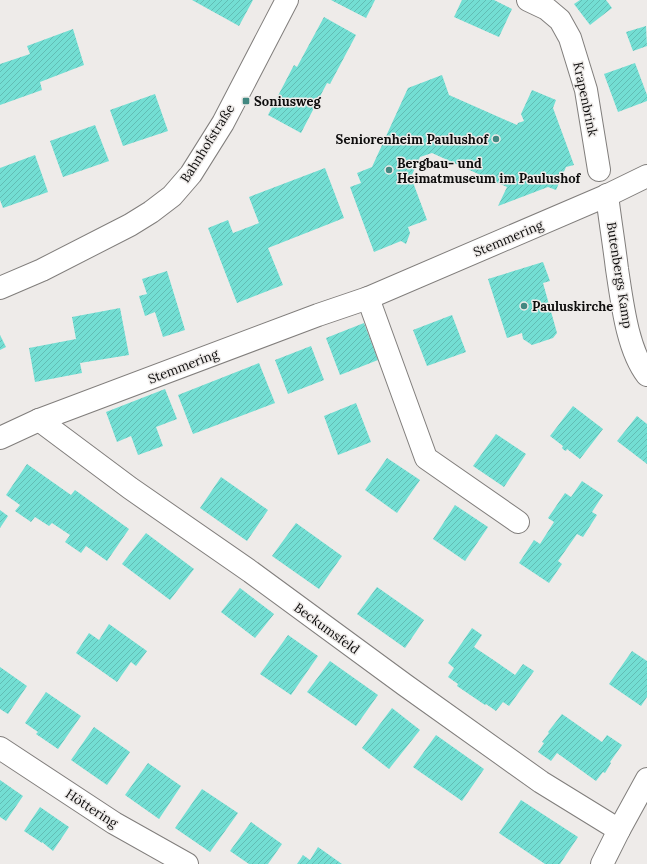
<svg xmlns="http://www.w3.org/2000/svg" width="647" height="864" font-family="Lora,serif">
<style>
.building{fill:url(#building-hatch)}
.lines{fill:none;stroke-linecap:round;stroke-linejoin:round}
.street-casing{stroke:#817e7c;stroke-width:24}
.street{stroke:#fff;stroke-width:22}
.poi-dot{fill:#428881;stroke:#eeebe9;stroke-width:1.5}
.labels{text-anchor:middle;stroke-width:3;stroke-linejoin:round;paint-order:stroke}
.street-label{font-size:13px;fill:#0e0d0d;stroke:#eeebe9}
.poi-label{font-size:13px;font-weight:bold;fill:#0e0d0d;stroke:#eeebe9;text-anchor:start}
</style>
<defs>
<pattern id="building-hatch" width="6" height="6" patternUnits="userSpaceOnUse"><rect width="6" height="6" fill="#73ded3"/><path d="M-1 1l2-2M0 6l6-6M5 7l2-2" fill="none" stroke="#62bdb4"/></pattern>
</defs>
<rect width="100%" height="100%" fill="#eeebe9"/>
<!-- building -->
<g class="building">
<polygon points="192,0 253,0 239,26"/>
<polygon points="331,0 375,0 366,18"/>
<polygon points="462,0 494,0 512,9 499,37 454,17"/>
<polygon points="580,0 606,0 612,8 590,25 574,4"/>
<polygon points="324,17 356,35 330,84 327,83 301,133 268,115 294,65 297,67"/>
<polygon points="646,26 647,46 633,51 626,32"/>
<polygon points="73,29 84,65 40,82 42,90 0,105 0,64 30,54 27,46"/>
<polygon points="635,63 647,95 647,101 618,112 604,74"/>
<polygon points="442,75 449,95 517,125 518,123 524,121 521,114 532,90 556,100 553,108 574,165 566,167 556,190 548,187 498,206 507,187 432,153 420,157 411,177 427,220 408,227 410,233 406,244 401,241 374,252 350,187 361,183 357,173 372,167 408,88"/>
<polygon points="155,94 168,131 123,146 110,110"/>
<polygon points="95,125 109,161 63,177 50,141"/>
<polygon points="35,155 48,192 3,208 0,200 0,168"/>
<polygon points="325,168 344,218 268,248 283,285 237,303 208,228 228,220 233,233 259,223 249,197"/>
<polygon points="543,262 550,281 543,283 557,333 553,338 532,345 523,339 522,333 507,338 488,279"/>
<polygon points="167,271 185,330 163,337 155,312 145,316 139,296 147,294 142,279"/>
<polygon points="120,308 129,355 80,363 82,373 35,382 29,348 76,339 72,317"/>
<polygon points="452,315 466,352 427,366 413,330"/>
<polygon points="364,323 378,360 340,375 326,338"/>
<polygon points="0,335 6,347 0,350"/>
<polygon points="311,346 324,380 288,394 275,360"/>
<polygon points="259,363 275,403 193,434 178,395"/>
<polygon points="165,389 177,419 156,427 163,446 138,455 131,436 117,442 106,412"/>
<polygon points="356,403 371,442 338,455 324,416"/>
<polygon points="573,406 603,429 580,459 567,449 566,451 564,450 562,448 563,446 550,436"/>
<polygon points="637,416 647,424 647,464 617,441"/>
<polygon points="496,434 526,454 504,487 473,466"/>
<polygon points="387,458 420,480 397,513 365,490"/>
<polygon points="27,464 71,495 75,490 129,529 107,561 86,546 81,553 65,542 70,535 52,523 49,526 35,517 31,522 15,511 20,505 6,495"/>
<polygon points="221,477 268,510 247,541 200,508"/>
<polygon points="582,481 603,495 592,512 597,515 583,537 577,534 558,561 562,564 549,583 519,563 534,540 540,544 554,522 548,518 565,493 571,497"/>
<polygon points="455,505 488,527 465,561 433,539"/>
<polygon points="0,510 8,516 0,528"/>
<polygon points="296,523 342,556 319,589 272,556"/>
<polygon points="146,533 194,569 170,600 122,564"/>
<polygon points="377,587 424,620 405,648 357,614"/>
<polygon points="240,588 274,614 255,638 221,612"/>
<polygon points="109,624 147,651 136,666 131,662 117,682 76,653 89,633 99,640"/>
<polygon points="472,628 482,635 474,647 495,661 515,675 523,664 534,671 509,706 503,702 496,711 486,704 485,705 457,686 458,684 448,677 454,668 448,663"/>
<polygon points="288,635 318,656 291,695 260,674"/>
<polygon points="632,651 647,661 647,697 641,706 609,684"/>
<polygon points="330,661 378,695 356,726 307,692"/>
<polygon points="0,667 27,686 8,714 0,709"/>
<polygon points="46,692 81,716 58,749 36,734 38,732 25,723"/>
<polygon points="392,708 420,730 389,769 362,748"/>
<polygon points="562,714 602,742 607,735 622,745 610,762 611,763 605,773 603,772 596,781 557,753 551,761 538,752 544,743 542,742 549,733 548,732"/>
<polygon points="94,727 130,752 107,785 71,760"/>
<polygon points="436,735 484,769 462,801 413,767"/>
<polygon points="148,763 181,786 159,819 125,795"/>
<polygon points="0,780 23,796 6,821 0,817"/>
<polygon points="202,789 238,813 210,852 175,828"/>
<polygon points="521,800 578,837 560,864 545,864 499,833"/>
<polygon points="40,807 69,827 53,851 42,842 42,843 24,831"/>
<polygon points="251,822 282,844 268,864 249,864 230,851"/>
<polygon points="318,847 342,864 297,864 303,855 310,860"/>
</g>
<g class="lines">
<defs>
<g id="street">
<polyline points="528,0 547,9 560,20 570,38 586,90 599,170"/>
<path d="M 607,195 C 610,220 614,244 617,269 C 622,301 627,349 647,375"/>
<polyline points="0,288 42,270 130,225 151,212 172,196 191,174 223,123 287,0"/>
<polyline points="368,298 426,458 518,522"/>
<polyline points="39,420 130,488 251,572 405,685 541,782 619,830"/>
<polyline points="0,438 39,420 318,315 368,298 608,195 647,176"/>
<polyline points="0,748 114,823 187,864"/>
<polyline points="602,864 619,830 647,779"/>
</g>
</defs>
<!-- street casing -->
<use href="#street" class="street-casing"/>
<!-- street -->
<use href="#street" class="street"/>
</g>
<!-- markers -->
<g class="poi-dot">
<rect x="242" y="97" width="8" height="8" rx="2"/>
<circle cx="496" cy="139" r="4"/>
<circle cx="389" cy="170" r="4"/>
<circle cx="524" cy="306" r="4"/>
</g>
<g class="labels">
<!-- street labels -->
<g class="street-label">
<text transform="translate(586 99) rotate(78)" y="5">Krapenbrink</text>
<text transform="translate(207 143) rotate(-58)" y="5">Bahnhofstraße</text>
<text transform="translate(508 238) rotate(-23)" y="5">Stemmering</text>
<text transform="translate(620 275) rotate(81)" y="5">Butenbergs Kamp</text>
<text transform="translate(183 366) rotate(-21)" y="5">Stemmering</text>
<text transform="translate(327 628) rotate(36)" y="5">Beckumsfeld</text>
<text transform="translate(92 808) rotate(33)" y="5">Höttering</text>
</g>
<!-- poi labels -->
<g class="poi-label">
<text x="254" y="106">Soniusweg</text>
<text x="488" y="144" text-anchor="end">Seniorenheim Paulushof</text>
<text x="397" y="168">Bergbau- und<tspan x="397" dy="15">Heimatmuseum im Paulushof</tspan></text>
<text x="532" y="311">Pauluskirche</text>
</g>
</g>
</svg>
